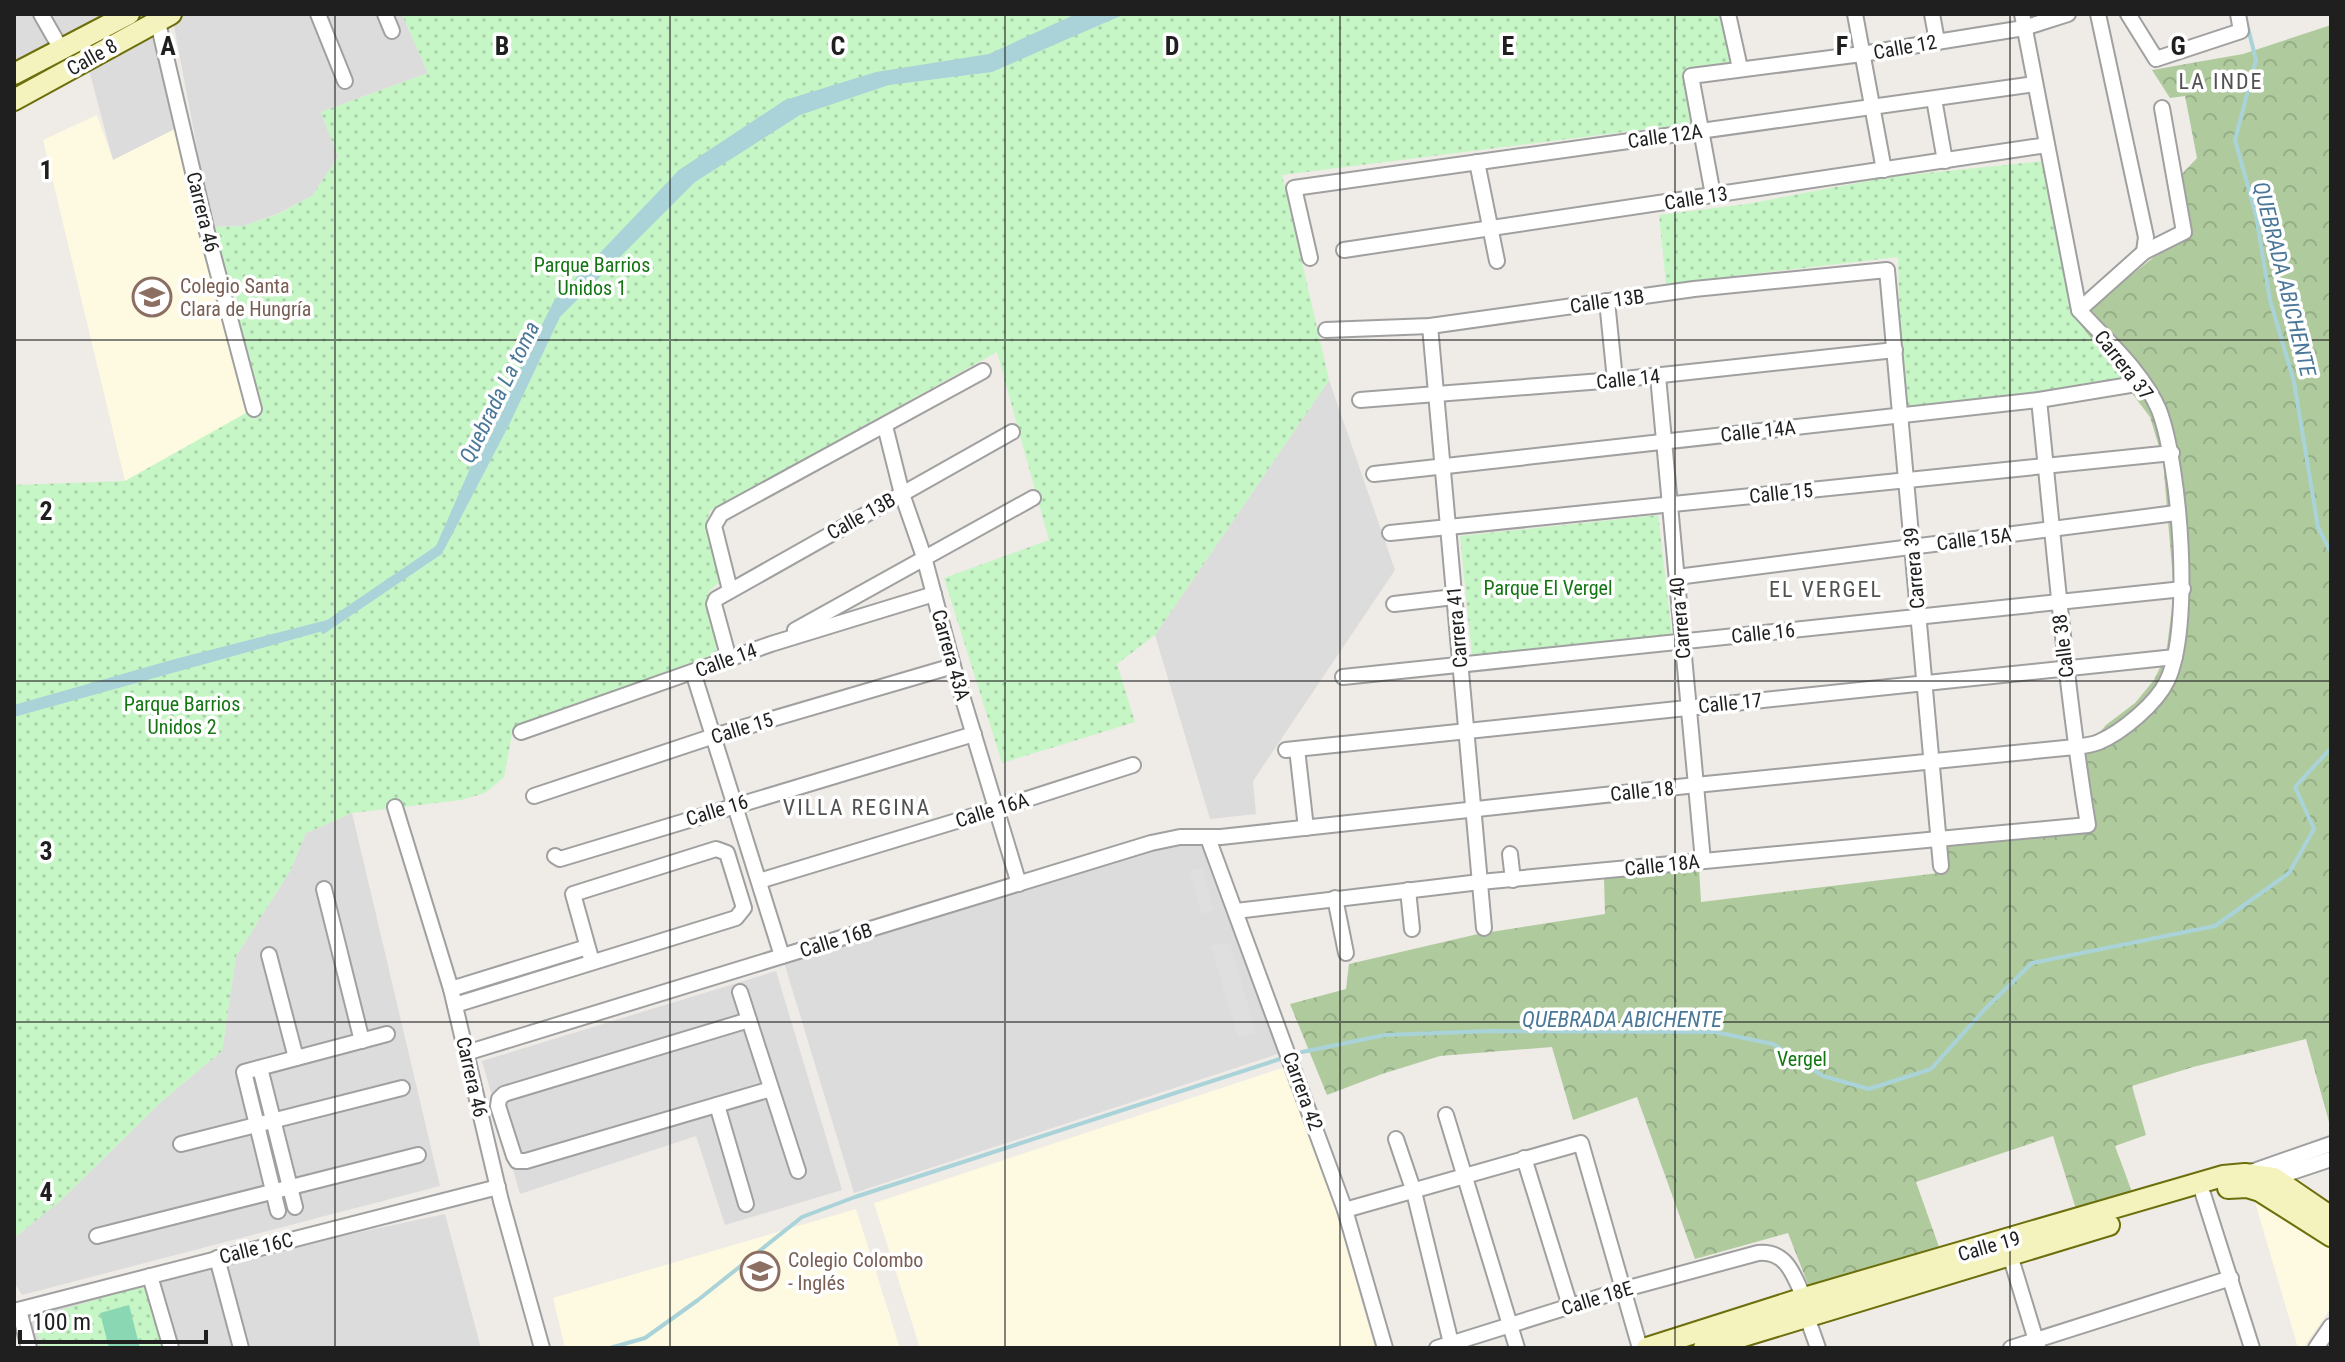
<svg xmlns="http://www.w3.org/2000/svg" width="2345" height="1362" font-family="'Roboto Condensed',sans-serif">
<style>
.residential{fill:#dddcdc}
.education{fill:#fdfae1}
.forest{fill:url(#forest-crowns)}
.park{fill:url(#park-dots)}
.pitch{fill:#89d8b3}
.parking{fill:#dfdfdf}
.water{fill:#a9d3d9}
.lines{fill:none;stroke-linecap:round;stroke-linejoin:round}
.stream{stroke:#a9d3d9;stroke-width:4}
.minor-casing{stroke:#a0a0a0;stroke-width:18}
.secondary-casing{stroke:#6d6f0d;stroke-width:24}
.minor{stroke:#fff;stroke-width:14}
.secondary{stroke:#f5f3bd;stroke-width:20}
.grid{fill:none;stroke:#1f1f1f;stroke-width:2;stroke-opacity:0.55}
.labels{text-anchor:middle;stroke-width:7;stroke-linejoin:round;paint-order:stroke}
.street-label{font-size:20px;fill:#1f1f1f;stroke:#fff}
.park-label{font-size:20px;fill:#137613;stroke:#fff}
.education-label{font-size:20px;fill:#785e54;stroke:#fff;text-anchor:start}
.neighbourhood-label{font-size:22px;letter-spacing:2px;fill:#525252;stroke:#fff}
.water-label{font-size:22px;font-style:italic;fill:#4b7899;stroke:#fff}
.grid-label{font-size:26px;text-anchor:middle;font-weight:bold;fill:#1f1f1f;stroke:#fff;stroke-width:7;stroke-linejoin:round;paint-order:stroke}
</style>
<defs>
<pattern id="forest-crowns" width="20" height="18" patternUnits="userSpaceOnUse" patternTransform="scale(2)"><rect width="20" height="18" fill="#afcb9d"/><path d="M2 6a3 3 0 1 1 6 0M12 15a3 3 0 1 1 6 0" fill="none" stroke="#96ae87"/></pattern>
<pattern id="park-dots" width="8" height="8" patternUnits="userSpaceOnUse" patternTransform="scale(2)"><rect width="8" height="8" fill="#c6f6c6"/><path d="M2 2h.1M6 6h.1" fill="none" stroke="#aad2aa" stroke-width="1.8" stroke-linecap="round"/></pattern>
</defs>
<rect width="100%" height="100%" fill="#efebe6"/>
<!-- residential -->
<g class="residential">
<polygon points="14,14 118,14 14,71"/>
<polygon points="188,14 402,14 428,73 321,112 338,157 312,196 277,214 243,226 212,227 173,21"/>
<polygon points="151,32 177,128 113,160 88,66"/>
<polygon points="1329,380 1395,570 1253,781 1256,814 1210,819 1155,635"/>
<polygon points="352,813 440,1186 22,1295 14,1282 14,1238 60,1201 163,1100 222,1051 236,956 290,871 306,833"/>
<polygon points="1171,843 1204,844 1281,1053 854,1193 783,959"/>
<polygon points="776,971 842,1190 725,1225 696,1136 520,1194 482,1061"/>
<polygon points="445,1214 481,1348 247,1348 227,1265 304,1244"/>
<polygon points="212,1262 236,1348 36,1348 28,1317"/>
</g>
<!-- education -->
<g class="education">
<polygon points="97,115 113,160 177,128 254,409 125,481 43,140"/>
<polygon points="1288,1066 1337,1215 1375,1348 920,1348 874,1203"/>
<polygon points="2254,1199 2331,1246 2331,1308 2303,1348 2298,1348"/>
<polygon points="856,1209 900,1348 565,1348 553,1298"/>
</g>
<!-- forest -->
<polygon class="forest" points="2331,25 2331,1129 2306,1039 2193,1067 2132,1086 2146,1135 2115,1146 2132,1192 2076,1209 2053,1136 1916,1182 1939,1247 1809,1287 1788,1233 1695,1259 1637,1097 1573,1120 1552,1047 1440,1056 1382,1074 1327,1095 1290,1004 1346,989 1349,964 1478,934 1605,914 1604,878 1699,868 1701,902 1947,872 1944,842 2090,827 2083,753 2106,725 2135,703 2154,680 2166,655 2174,592 2163,460 2150,417 2076,319 2154,257 2191,236 2179,177 2197,158 2185,96 2170,98 2152,70 2243,54"/>
<!-- park -->
<g class="park">
<polygon points="402,14 1720,14 1730,62 1685,69 1695,123 1282,175 1329,380 1155,635 1117,664 1135,722 1002,763 944,578 1049,540 997,352 710,511 707,519 719,583 711,589 708,595 717,653 520,727 512,734 504,777 485,793 461,800 352,813 306,833 290,871 236,956 222,1051 163,1100 60,1201 14,1238 14,485 125,481 253,409 212,227 243,226 278,214 312,196 338,157 321,112 428,73"/>
<polygon points="2045,161 2076,319 2126,384 1906,409 1900,341 1898,257 1666,284 1659,215 1747,204 1888,177"/>
<polygon points="1658,515 1672,635 1472,656 1460,536"/>
<polygon points="145,1285 163,1348 41,1348 34,1318"/>
</g>
<!-- pitch -->
<polygon class="pitch" points="129,1305 140,1348 109,1348 100,1313"/>
<!-- parking -->
<g class="parking">
<polygon points="1202,868 1214,910 1202,914 1189,871"/>
<polygon points="1230,943 1256,1033 1238,1038 1211,946"/>
</g>
<!-- water -->
<polygon class="water" points="1076,14 1125,14 992,72 889,85 800,115 695,182 560,317 510,423 444,550 323,631 14,717 14,705 175,659 327,620 436,546 479,448 554,301 679,170 785,100 876,72 989,54"/>
<g class="lines">
<!-- stream -->
<g class="stream">
<polyline points="2246,20 2256,60 2235,140 2256,215 2270,300 2294,382 2318,527 2331,553"/>
<polyline points="323,632 441,552"/>
<polyline points="1302,1052 1385,1035 1491,1031 1715,1032 1773,1044 1823,1076 1869,1089 1931,1069 1985,1009 2032,963 2215,926 2289,873 2314,829 2295,787 2331,748"/>
<polyline points="610,1348 645,1338 698,1300 802,1217 855,1197 1283,1058"/>
</g>
<defs>
<g id="minor">
<polyline points="41,14 61,49"/>
<polyline points="156,14 207,232 254,409"/>
<polyline points="318,14 345,81"/>
<polyline points="385,14 392,31"/>
<polyline points="1728,14 1740,68"/>
<polyline points="1855,14 1884,170"/>
<polyline points="1932,14 1937,41"/>
<polyline points="2022,14 2079,310"/>
<polyline points="2098,14 2146,237 2144,252"/>
<polyline points="2128,14 2156,59 2241,31 2238,14"/>
<polyline points="1934,99 1945,161"/>
<polyline points="1477,162 1497,261"/>
<polyline points="1713,195 1691,76 1862,54 2024,28 2068,14"/>
<polyline points="1344,250 2047,145"/>
<polyline points="1310,258 1294,188 2035,84"/>
<polyline points="1607,301 1615,380"/>
<polyline points="2079,310 2144,252 2184,232 2162,108"/>
<polyline points="1430,326 1484,928"/>
<polyline points="1326,330 1430,326 1694,289 1887,270 1941,866"/>
<polyline points="1658,376 1703,861"/>
<polyline points="1360,400 1615,380 1895,350"/>
<polyline points="885,426 902,494 924,557 953,666 1019,884"/>
<polyline points="1374,474 2039,400 2142,383"/>
<polyline points="1390,533 2172,453"/>
<polyline points="1677,577 2176,513"/>
<polyline points="730,590 714,526 721,514 983,371"/>
<polyline points="1394,604 1454,597"/>
<polyline points="795,630 1033,498"/>
<polyline points="729,659 714,604 716,599 1012,432"/>
<polyline points="693,672 782,956"/>
<polyline points="1343,677 2183,589"/>
<polyline points="521,732 771,644 934,594"/>
<polyline points="1297,749 1306,828"/>
<polyline points="1286,750 2175,657"/>
<polyline points="534,796 714,736 953,666"/>
<polyline points="395,807 451,989 501,1201 542,1348"/>
<polyline points="1208,838 1345,1210 1385,1348"/>
<polyline points="1510,854 1513,880"/>
<polyline points="555,856 560,859 974,734"/>
<polyline points="759,881 996,809 1133,765"/>
<polyline points="324,889 362,1041"/>
<polyline points="1408,890 1412,929"/>
<polyline points="1335,898 1346,953"/>
<path d="M 1236,911 L 1480,882 L 2088,825 C 2065,684 2054,542 2039,400"/>
<polyline points="269,955 296,1058"/>
<polyline points="451,989 587,947"/>
<polyline points="740,992 798,1171"/>
<polyline points="455,1005 736,918 744,908 727,853 716,849 573,894 592,962"/>
<polyline points="749,1020 504,1094 499,1099 498,1106 514,1156 517,1161 526,1161 771,1089"/>
<path d="M 466,1053 L 1151,843 L 1180,837 L 1221,837 L 1696,785 L 2075,747 C 2083,746 2092,745 2099,742 C 2122,732 2156,704 2167,681 C 2193,628 2180,465 2159,410 C 2143,372 2106,340 2079,310"/>
<polyline points="260,1068 295,1207"/>
<polyline points="717,1105 746,1204"/>
<polyline points="1446,1115 1517,1348"/>
<polyline points="1396,1139 1414,1192 1451,1343"/>
<polyline points="181,1144 402,1088"/>
<polyline points="1524,1158 1570,1306"/>
<polyline points="2248,1173 2331,1144"/>
<polyline points="2274,1178 2331,1159"/>
<polyline points="2203,1194 2252,1348"/>
<polyline points="1345,1210 1581,1143 1640,1348"/>
<polyline points="278,1211 244,1072 387,1034"/>
<polyline points="97,1236 418,1155"/>
<polyline points="2010,1255 2038,1347"/>
<polyline points="217,1258 241,1348"/>
<polyline points="150,1276 171,1348"/>
<polyline points="19,1310 29,1348"/>
<polyline points="14,1311 498,1187"/>
<polyline points="1807,1317 1818,1348"/>
<path d="M 1437,1348 L 1625,1289 L 1758,1253 C 1787,1250 1794,1276 1804,1298"/>
<polyline points="2011,1348 2231,1278"/>
<polyline points="2316,1348 2331,1326"/>
</g>
<g id="secondary">
<polyline points="14,74 129,14"/>
<polyline points="14,100 171,14"/>
<polyline points="2228,1188 2247,1187 2260,1191 2331,1236"/>
<polyline points="1647,1348 1804,1298 2223,1176 2245,1174 2274,1178 2331,1217"/>
<polyline points="1704,1348 2109,1225"/>
</g>
</defs>
<!-- minor casing -->
<use href="#minor" class="minor-casing"/>
<!-- secondary casing -->
<use href="#secondary" class="secondary-casing"/>
<!-- minor -->
<use href="#minor" class="minor"/>
<!-- secondary -->
<use href="#secondary" class="secondary"/>
</g>
<!-- grid -->
<path class="grid" d="M 335,14 L 335,1348M 670,14 L 670,1348M 1005,14 L 1005,1348M 1340,14 L 1340,1348M 1675,14 L 1675,1348M 2010,14 L 2010,1348M 14,340 L 2331,340M 14,681 L 2331,681M 14,1022 L 2331,1022"/>
<!-- icons -->
<defs>
<symbol id="university-ring" viewBox="-11 -11 22 22"><circle r="9.5" fill="#fff" stroke="#8d6e63" stroke-width="1.5"/><path d="M0-5L7-2L0 1L-7-2ZM-4 1L0 2.5L4 1V4Q0 6-4 4Z" fill="#8d6e63"/></symbol>
</defs>
<g fill-rule="evenodd">
<use href="#university-ring" x="130" y="275" width="44" height="44"/>
<use href="#university-ring" x="738" y="1249" width="44" height="44"/>
</g>
<g class="labels">
<!-- street labels -->
<g class="street-label">
<text transform="translate(1905 47) rotate(-10)" y="7">Calle 12</text>
<text transform="translate(92 57) rotate(-29)" y="7">Calle 8</text>
<text transform="translate(1665 136) rotate(-8)" y="7">Calle 12A</text>
<text transform="translate(1696 198) rotate(-9)" y="7">Calle 13</text>
<text transform="translate(203 212) rotate(76)" y="7">Carrera 46</text>
<text transform="translate(1607 301) rotate(-8)" y="7">Calle 13B</text>
<text transform="translate(2124 365) rotate(52)" y="7">Carrera 37</text>
<text transform="translate(1628 379) rotate(-6)" y="7">Calle 14</text>
<text transform="translate(1758 431) rotate(-6)" y="7">Calle 14A</text>
<text transform="translate(1781 493) rotate(-6)" y="7">Calle 15</text>
<text transform="translate(861 516) rotate(-29)" y="7">Calle 13B</text>
<text transform="translate(1974 539) rotate(-7)" y="7">Calle 15A</text>
<text transform="translate(1914 568) rotate(-95)" y="7">Carrera 39</text>
<text transform="translate(1680 618) rotate(-95)" y="7">Carrera 40</text>
<text transform="translate(1457 627) rotate(-95)" y="7">Carrera 41</text>
<text transform="translate(1763 633) rotate(-6)" y="7">Calle 16</text>
<text transform="translate(2063 646) rotate(-97)" y="7">Calle 38</text>
<text transform="translate(951 655) rotate(74)" y="7">Carrera 43A</text>
<text transform="translate(726 660) rotate(-20)" y="7">Calle 14</text>
<text transform="translate(1730 703) rotate(-6)" y="7">Calle 17</text>
<text transform="translate(742 728) rotate(-17)" y="7">Calle 15</text>
<text transform="translate(1642 791) rotate(-6)" y="7">Calle 18</text>
<text transform="translate(717 810) rotate(-17)" y="7">Calle 16</text>
<text transform="translate(992 810) rotate(-17)" y="7">Calle 16A</text>
<text transform="translate(1662 865) rotate(-6)" y="7">Calle 18A</text>
<text transform="translate(836 940) rotate(-17)" y="7">Calle 16B</text>
<text transform="translate(472 1077) rotate(77)" y="7">Carrera 46</text>
<text transform="translate(1303 1091) rotate(70)" y="7">Carrera 42</text>
<text transform="translate(1989 1246) rotate(-16)" y="7">Calle 19</text>
<text transform="translate(256 1248) rotate(-14)" y="7">Calle 16C</text>
<text transform="translate(1597 1298) rotate(-17)" y="7">Calle 18E</text>
</g>
<!-- park labels -->
<g class="park-label">
<text x="592" y="272">Parque Barrios<tspan x="592" dy="23">Unidos 1</tspan></text>
<text x="1548" y="595">Parque El Vergel</text>
<text x="182" y="711">Parque Barrios<tspan x="182" dy="23">Unidos 2</tspan></text>
<text x="1802" y="1066">Vergel</text>
</g>
<!-- education labels -->
<g class="education-label">
<text x="180" y="293">Colegio Santa<tspan x="180" dy="23">Clara de Hungría</tspan></text>
<text x="788" y="1267">Colegio Colombo<tspan x="788" dy="23">- Inglés</tspan></text>
</g>
<!-- neighbourhood labels -->
<g class="neighbourhood-label">
<text x="2221" y="89">LA INDE</text>
<text x="1826" y="597">EL VERGEL</text>
<text x="857" y="815">VILLA REGINA</text>
</g>
<!-- water labels -->
<g class="water-label">
<text transform="translate(2285 279) rotate(76)" y="8">QUEBRADA ABICHENTE</text>
<text transform="translate(499 392) rotate(-64)" y="8">Quebrada La toma</text>
<text x="1622" y="1027">QUEBRADA ABICHENTE</text>
</g>
</g>
<g class="grid-label">
<text x="168" y="55">A</text>
<text x="502" y="55">B</text>
<text x="838" y="55">C</text>
<text x="1172" y="55">D</text>
<text x="1508" y="55">E</text>
<text x="1842" y="55">F</text>
<text x="2178" y="55">G</text>
<text x="46" y="179">1</text>
<text x="46" y="520">2</text>
<text x="46" y="860">3</text>
<text x="46" y="1201">4</text>
</g>
<!-- border -->
<rect width="2345" height="1362" fill="none" stroke="#1f1f1f" stroke-width="32"/>
<!-- scale -->
<path d="M20 1330v12h186v-12" fill="none" stroke="#1f1f1f" stroke-width="4"/>
<text x="32" y="1330" font-size="24" fill="#1f1f1f" stroke="#ffffff" stroke-width="6" paint-order="stroke">100 m</text>
</svg>
